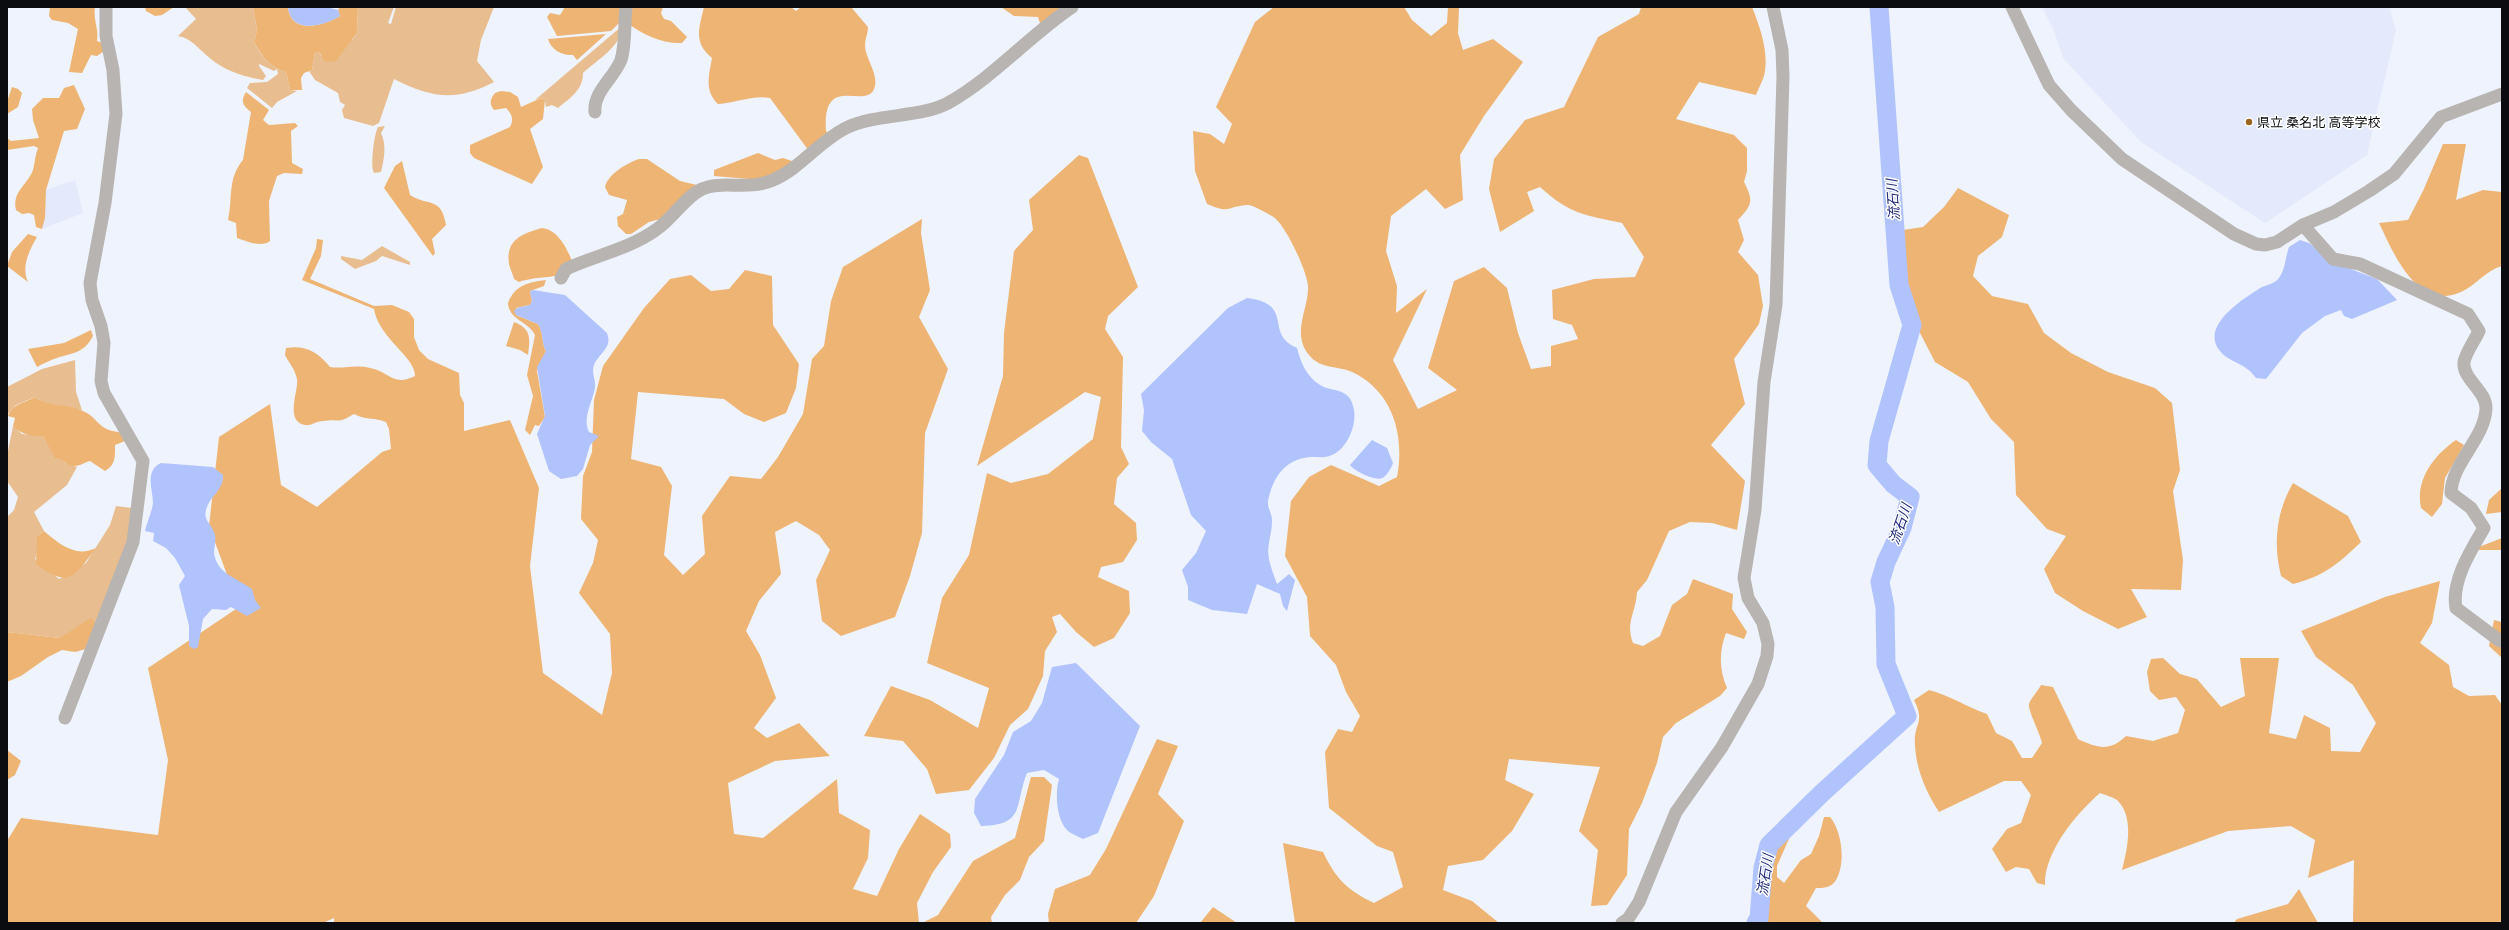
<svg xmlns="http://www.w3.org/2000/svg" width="2509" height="930" font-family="Roboto,'Noto Sans JP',sans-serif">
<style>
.built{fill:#e4eafc}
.green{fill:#e8be90}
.forest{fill:#edb474}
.water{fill:#b1c3fd}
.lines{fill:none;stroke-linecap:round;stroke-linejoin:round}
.river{stroke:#b1c3fd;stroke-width:19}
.minor{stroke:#b8b4b1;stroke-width:13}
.poi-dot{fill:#9a651d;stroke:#fff;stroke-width:1.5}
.labels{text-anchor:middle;stroke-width:3;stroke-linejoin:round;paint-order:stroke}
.poi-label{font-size:13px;fill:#0b0c10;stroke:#fff;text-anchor:start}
.water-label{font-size:14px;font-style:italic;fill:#1f2b7a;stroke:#fff}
</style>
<rect width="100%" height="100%" fill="#eff3fd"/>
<!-- built -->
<g class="built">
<polygon points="2042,7 2389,7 2396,30 2367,155 2265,223 2141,142 2063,58 2054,31"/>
<polygon points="75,180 83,213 42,229 45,218 46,190"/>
</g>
<!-- green -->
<g class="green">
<path d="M 185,7 L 253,7 L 257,30 L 254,42 C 261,57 271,67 286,72 L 290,90 L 297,91 L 277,102 L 272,108 L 247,88 L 250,83 L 267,82 L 278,74 L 277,69 L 274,71 L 259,64 L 259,66 L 266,76 L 263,80 C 245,77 225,71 211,59 C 200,51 192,38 178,36 L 196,19 Z"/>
<path d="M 358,7 L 394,7 L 388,23 L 391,24 L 396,7 L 494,7 L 481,40 L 477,61 L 494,82 C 455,102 432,98 394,79 L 379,123 L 373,126 L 344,118 L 342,110 L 345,105 L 340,102 L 338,93 L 315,80 L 309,71 L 312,70 L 315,52 L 319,52 L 321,56 L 353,39 L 357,33 Z"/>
<path d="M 622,26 C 622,46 597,60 583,73 C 583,90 570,98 558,108 L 552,105 L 546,107 L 545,100 L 541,98 L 535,100 Z"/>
<path d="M 385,126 L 381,133 C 387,145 384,160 381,172 L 374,173 C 370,167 374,134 378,127 Z"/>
<polygon points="382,246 410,262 410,265 382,256 376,261 355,269 341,259 341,256 362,260"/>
<polygon points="75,360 76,392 82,410 45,404 35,397 16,405 7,415 7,387 42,369"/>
<path d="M 13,426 L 22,434 L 43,436 C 51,450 60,463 77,467 L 67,485 L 34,512 L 44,531 L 37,536 L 37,553 L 35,559 L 59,579 L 86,563 L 110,525 L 116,506 L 132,508 L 130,534 L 97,627 L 60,638 L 7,632 L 7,517 L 14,510 L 18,497 L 7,481 L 8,451 Z"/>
</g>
<!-- forest -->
<g class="forest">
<path d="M 50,7 L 95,7 C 93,20 99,29 97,41 L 102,43 L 104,51 L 97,56 L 91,55 L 82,73 L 69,72 L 78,29 L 68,23 L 52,20 L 49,16 Z"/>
<polygon points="145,7 174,7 162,15 155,16 146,11"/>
<path d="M 253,7 L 288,7 C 291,35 323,26 340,16 L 338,10 L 340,7 L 358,7 L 357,33 L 336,61 L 325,62 L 319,52 L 315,52 L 312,70 L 304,73 L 301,78 L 302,90 L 290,90 L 286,72 C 270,67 262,57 254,42 L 257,30 Z"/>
<polygon points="565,7 624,7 621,21 611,31 557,36 547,17 550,13 560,15"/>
<path d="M 628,7 L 663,7 L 661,13 L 664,19 L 671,21 L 687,37 L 682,43 C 662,44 642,34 627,23 Z"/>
<path d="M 704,7 L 791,7 L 796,11 L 801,7 L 851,7 L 868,27 C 868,33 865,39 865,45 C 865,59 880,75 874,89 C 865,110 822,72 826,131 L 829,134 L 809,151 L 770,98 C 752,95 736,103 718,104 C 704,91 709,75 712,58 C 693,42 699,29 704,7 Z"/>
<polygon points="1001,7 1076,7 1040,23 1038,17 1014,16"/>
<path d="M 1274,7 L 1404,7 L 1412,20 L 1431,36 L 1447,23 L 1448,7 L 1459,7 L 1458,33 L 1463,50 L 1493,39 L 1523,62 L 1484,116 L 1460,155 L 1463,200 L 1445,209 L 1426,189 L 1391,216 L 1386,251 L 1397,286 L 1396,313 L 1427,289 L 1393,360 L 1418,409 L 1457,390 L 1428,368 L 1454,281 L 1484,267 L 1507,288 L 1518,333 L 1531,369 L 1551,366 L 1551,346 L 1578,339 L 1572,325 L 1553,319 L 1552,290 L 1594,279 L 1635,277 L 1644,257 L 1622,223 C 1584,215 1570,214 1540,187 L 1527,192 L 1534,211 L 1500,232 L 1489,189 L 1494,159 L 1525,120 L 1564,107 L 1598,37 L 1639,14 L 1641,7 L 1752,7 C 1760,27 1768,50 1765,71 C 1764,79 1759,87 1756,95 L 1699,82 L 1676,119 L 1734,135 L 1747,148 L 1747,171 L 1744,182 C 1754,201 1752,205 1738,220 L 1744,240 L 1738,252 L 1758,275 L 1763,306 L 1759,324 L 1734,359 L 1745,404 L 1711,445 L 1745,481 L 1737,530 L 1712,523 L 1690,522 L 1669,531 L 1647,580 L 1637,592 C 1636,613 1625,622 1633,643 L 1643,646 L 1660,636 L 1672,605 L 1687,594 L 1693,579 L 1733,594 L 1732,609 L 1747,632 L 1744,639 L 1726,633 C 1719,651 1719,670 1727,688 L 1720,696 L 1676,723 L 1663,737 L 1657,763 L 1642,803 L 1629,829 L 1627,875 L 1607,905 L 1591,906 L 1598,850 L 1579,831 L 1600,767 L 1509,759 L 1505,780 L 1534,794 L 1512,831 L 1483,860 L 1448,866 L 1443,890 L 1472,901 L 1499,923 L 1295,923 L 1283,843 L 1323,852 C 1336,879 1347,890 1374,903 L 1403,887 L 1393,852 L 1377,846 L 1329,808 L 1325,752 L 1338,729 L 1352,732 L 1360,716 L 1346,692 L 1336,665 L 1310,636 L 1307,597 L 1285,556 L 1291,501 L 1309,477 L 1331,465 L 1379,486 L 1397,477 C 1405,436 1393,391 1352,372 C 1336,365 1318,370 1306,351 C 1293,330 1309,307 1308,286 C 1307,271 1285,223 1272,216 C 1266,213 1254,205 1247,205 C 1225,207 1231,214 1207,204 L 1195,171 L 1193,131 L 1210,134 L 1224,144 L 1232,124 L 1216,107 L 1255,22 Z"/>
<path d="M 606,34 L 577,60 L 573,55 C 563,56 551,50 548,39 Z"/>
<path d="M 74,85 L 85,109 L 77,129 L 64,131 L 46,190 L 45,218 L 42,229 L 36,227 L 34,215 L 29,213 L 22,214 L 16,210 C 12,191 27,186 33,170 C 35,163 35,155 38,148 L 34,146 L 7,150 L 7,138 L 11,141 L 39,138 L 33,120 L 32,109 L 43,98 L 59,98 L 64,88 Z"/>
<polygon points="12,87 18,89 22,93 18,107 7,114 7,102"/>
<path d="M 501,91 L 510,92 L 518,97 L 521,107 L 541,98 L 545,100 L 543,119 L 530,129 L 543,167 L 532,184 L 474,158 L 470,153 L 470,145 L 510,127 C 514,119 512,114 506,108 L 494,110 C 489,104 490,99 495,93 Z"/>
<path d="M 246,92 L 269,110 L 263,120 L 269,125 L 295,123 L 298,126 L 291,131 L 292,163 L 303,169 L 302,174 L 284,173 L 277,176 L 269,201 L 270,241 C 261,248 246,241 237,238 L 236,223 L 228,220 C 233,199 227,179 243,160 L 251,112 C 243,105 240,102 246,92 Z"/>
<path d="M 2443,144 L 2466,144 L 2456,200 L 2483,190 L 2502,192 L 2502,266 C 2486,270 2475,286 2461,292 C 2417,312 2393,252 2379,223 L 2408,220 L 2423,191 Z"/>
<polygon points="758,153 775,160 783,158 798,163 761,180 714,176 714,170"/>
<polygon points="1079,155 1088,158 1138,287 1108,316 1105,329 1123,357 1121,447 1129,464 1117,478 1114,504 1136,523 1137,540 1123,562 1101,567 1098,577 1129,591 1130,613 1114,638 1094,647 1076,632 1060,614 1052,617 1057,632 1045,651 1043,676 1028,709 1010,725 994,758 969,790 936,794 927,769 903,741 864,736 891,686 930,700 978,728 989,688 927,663 942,598 969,555 987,473 1011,483 1048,474 1093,439 1101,397 1085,392 977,466 1003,376 1004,333 1014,251 1033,230 1029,200"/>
<path d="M 639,159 L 647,159 L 680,181 L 697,185 L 664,218 L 649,222 L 631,234 L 626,234 L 618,226 L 617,217 L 623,214 L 627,200 L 609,195 L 605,187 C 608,174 627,163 639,159 Z"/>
<path d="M 402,161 L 410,195 C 429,207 441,196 446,225 L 432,239 L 435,253 L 433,256 L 384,188 L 395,166 Z"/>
<polygon points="1958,188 2009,215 2002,237 1978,256 1973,276 1992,296 2028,304 2044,333 2071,353 2108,372 2155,388 2172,403 2180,470 2173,491 2183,560 2181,590 2131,589 2147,617 2118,629 2083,611 2055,593 2044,569 2066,536 2047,529 2016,495 2014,442 1991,419 1968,382 1935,362 1916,325 1902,284 1900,244 1903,230 1923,227 1944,207"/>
<path d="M 922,219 L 921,233 L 930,290 L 919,317 L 948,369 L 925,433 L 922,533 L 910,576 L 895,617 L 841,636 L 822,621 L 816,580 L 830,550 L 819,535 L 796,521 L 775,532 L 781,574 L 759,601 L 746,631 L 760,655 L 776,698 L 754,728 L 767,738 L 799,723 L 830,756 L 775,761 L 728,783 L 734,834 L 763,838 L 837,779 L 839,813 L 870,830 L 868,858 L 853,889 L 877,896 L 899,849 L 920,814 L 950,834 L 951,847 L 933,872 L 917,903 L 919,923 L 334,923 L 334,918 L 323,923 L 7,923 L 7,841 L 21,818 L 158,835 L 168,760 L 148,668 L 239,607 L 209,526 L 219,437 L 270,404 L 281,485 L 317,507 L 382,452 L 391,449 L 389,429 L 386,422 C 373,417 369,421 354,414 C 336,425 340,418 323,421 C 316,421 312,426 305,425 C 284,421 299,391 297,379 C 295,369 289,363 285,355 L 286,348 C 305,345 318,352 330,367 C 344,369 356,364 370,368 C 390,372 393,387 415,376 C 415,356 379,339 374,309 L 302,280 L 316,248 L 317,239 L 323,240 L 321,256 L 310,279 L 374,306 L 392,305 L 409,312 L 414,319 L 414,337 L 419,350 L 428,359 L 459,373 L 460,395 L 464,403 L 464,431 L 510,420 L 539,488 L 530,566 L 543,673 L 602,715 L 612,673 L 610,634 L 579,593 L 593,563 L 598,540 L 581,519 L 583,476 L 592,452 L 594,400 L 603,366 L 644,308 L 670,279 L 691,275 L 711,291 L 729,289 L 745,270 L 772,276 L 773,325 L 799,364 L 796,388 L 786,413 L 764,422 L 744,414 L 724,399 L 638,392 L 631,459 L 661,467 L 672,486 L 664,555 L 683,575 L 705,554 L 702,516 L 730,476 L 761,479 L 778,457 L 803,414 L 812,359 L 824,346 L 831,301 L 843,267 Z"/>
<path d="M 542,228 C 560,230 569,253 575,268 C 559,280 538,275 519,282 L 514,279 C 513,274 510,269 509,264 C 505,239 524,233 542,228 Z"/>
<path d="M 28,234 L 37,237 C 29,251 21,267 28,282 L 7,266 L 12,252 Z"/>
<path d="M 546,280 L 544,286 L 530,291 L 532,301 L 530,305 L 516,308 L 516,315 L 538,324 C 544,333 541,342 546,351 L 537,371 L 545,417 L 539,426 L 535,425 L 530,435 L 525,430 L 533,396 L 527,375 L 535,335 C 528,321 509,320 508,303 C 515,285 529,282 546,280 Z"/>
<path d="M 514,322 C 532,329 530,339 528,355 L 520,350 L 506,346 Z"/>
<path d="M 91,330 L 93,336 C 84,353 73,353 57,358 C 50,360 43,364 37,367 L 28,349 L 64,343 Z"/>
<path d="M 35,397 C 49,408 67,403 83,411 C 99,418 98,431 120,432 L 125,441 L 115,445 C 115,456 116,465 105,471 L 90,461 C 85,462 80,466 75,466 C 68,467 63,458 55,458 L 43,436 C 32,436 21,435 13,426 L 15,418 L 8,416 C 13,403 25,403 35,397 Z"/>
<path d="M 2456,440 L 2464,445 L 2445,478 L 2442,504 L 2432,517 L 2421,508 C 2415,480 2434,455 2456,440 Z"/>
<path d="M 2293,483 L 2348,516 L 2361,542 C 2338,564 2324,576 2293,584 L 2281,576 C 2273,544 2276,512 2293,483 Z"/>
<polygon points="2502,488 2502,512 2486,514 2489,500"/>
<path d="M 44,531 C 59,544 76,558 96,548 C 74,577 69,589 36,564 L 37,536 Z"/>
<polygon points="2502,538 2502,550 2471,550"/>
<path d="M 2440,581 L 2432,623 L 2420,643 L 2449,665 L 2453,687 L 2469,696 L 2495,695 L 2502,705 L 2502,923 L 2353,923 L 2354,860 L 2308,878 L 2315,840 L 2291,826 L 2228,831 L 2122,870 C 2127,850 2135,817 2117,800 C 2113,797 2105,795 2100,793 C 2076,814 2044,852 2045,885 L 2037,883 L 2029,869 L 2016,867 L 2006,872 L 1992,849 L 2007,829 L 2021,823 L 2031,795 L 2021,781 L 2004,781 L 1939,812 C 1926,792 1916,769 1915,745 C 1913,723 1926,724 1914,700 L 1929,690 C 1949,695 1967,707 1987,714 L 1996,733 L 2012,741 L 2022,758 L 2032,758 L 2042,743 C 2040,733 2028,711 2029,704 C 2031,698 2038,691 2041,685 L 2053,687 L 2078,739 C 2098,748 2109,752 2126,736 L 2153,741 L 2178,733 L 2185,710 L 2176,697 L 2159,700 L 2150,691 L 2147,672 L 2151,659 L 2163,658 L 2180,674 L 2197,679 L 2221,707 L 2245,696 L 2240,658 L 2279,658 L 2269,733 L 2296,739 L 2304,715 L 2330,728 L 2331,751 L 2360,752 L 2376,723 L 2353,685 L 2316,657 L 2301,631 L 2385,597 Z"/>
<polygon points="89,619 92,619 97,627 86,649 75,652 62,650 48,657 21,676 7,682 7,632 60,638"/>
<polygon points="2494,620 2502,622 2502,658 2489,646"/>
<polygon points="1157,739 1178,746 1158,794 1184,821 1154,896 1136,923 1049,923 1048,914 1055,889 1090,875 1106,849"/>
<polygon points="7,750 21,761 15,775 7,780"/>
<polygon points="1031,777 1044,777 1052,785 1044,841 1029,857 1020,880 1005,895 991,917 992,923 922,923 938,915 973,861 1015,838"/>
<path d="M 1824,817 L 1830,817 C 1842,831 1846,863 1836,880 C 1831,888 1824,888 1816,888 L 1806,906 L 1823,923 L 1756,923 C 1757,901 1760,865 1770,846 C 1774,838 1784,836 1791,834 L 1777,866 L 1777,877 L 1784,883 L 1801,860 L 1811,854 L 1819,836 Z"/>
<polygon points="2299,889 2318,923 2234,923 2237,919 2288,904"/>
<polygon points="1213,907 1237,923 1200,923"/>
</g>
<!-- water -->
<g class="water">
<path d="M 288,7 L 326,7 L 338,10 L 340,16 C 324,26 291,35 288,7 Z"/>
<path d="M 2300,240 L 2309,243 L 2335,263 L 2377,279 L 2397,300 L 2352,319 L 2344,316 L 2341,310 L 2325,316 L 2302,333 L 2266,379 L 2256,378 C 2245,362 2229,363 2220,351 C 2199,326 2244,298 2262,287 C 2266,285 2272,284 2276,281 C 2285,274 2285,258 2289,247 Z"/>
<path d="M 533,290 L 565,295 L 607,333 C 613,348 599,353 594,365 C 591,372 596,380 595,387 C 593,402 582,417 589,432 L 599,436 L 590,445 L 583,469 L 577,476 L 561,479 L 549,471 L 537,434 L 545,416 L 537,367 L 546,351 C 541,342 544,333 538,324 L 516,315 L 514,311 L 517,308 L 530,305 L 532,301 L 530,291 Z"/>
<path d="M 1247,298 C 1296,304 1263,334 1297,348 C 1301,363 1306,376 1320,385 C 1333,393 1350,386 1354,410 C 1357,427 1345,455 1325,457 C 1318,458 1312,456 1304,458 C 1283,462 1272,480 1268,501 C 1267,508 1273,515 1272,522 C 1272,529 1270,536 1269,543 C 1266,557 1272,570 1277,584 L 1289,574 L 1295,580 L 1287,611 L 1283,606 L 1280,594 L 1257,584 L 1247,614 L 1212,610 L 1188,600 L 1188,587 L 1182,570 L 1196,553 L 1206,531 L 1191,515 L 1172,459 L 1151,442 L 1142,431 L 1144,410 L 1141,394 L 1228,308 Z"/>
<path d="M 1372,440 L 1387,448 L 1393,463 C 1391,468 1388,474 1384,477 C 1378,483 1354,471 1350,465 Z"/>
<path d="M 161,463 L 213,467 L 223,475 C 224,489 211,496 207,507 C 202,520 210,522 214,532 C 217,538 214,547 214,553 C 217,574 237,578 252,589 L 255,600 L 261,608 L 247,616 L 231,607 L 226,610 L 212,609 L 203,619 L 198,647 L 194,649 L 189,646 L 189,626 L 179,585 L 185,576 L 175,558 L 166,548 L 153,541 L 154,533 L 145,531 C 147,522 152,512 153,503 C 153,490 144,471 161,463 Z"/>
<path d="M 1076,663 L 1140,726 L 1098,833 L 1083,839 C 1078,836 1071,834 1067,830 C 1056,819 1055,792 1059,779 L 1044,770 L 1027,773 C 1014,805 1026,825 981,826 L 974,813 L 975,799 L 1004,755 L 1013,732 L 1031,721 L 1042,703 L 1052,667 Z"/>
</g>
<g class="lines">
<!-- river -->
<polyline class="river" points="1756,923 1759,918 1763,868 1769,845 1822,793 1907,716 1886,664 1885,607 1880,582 1886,562 1902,528 1910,497 1893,484 1877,465 1879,441 1912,325 1899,285 1879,7"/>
<!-- minor -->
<g class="minor">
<polyline points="2012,7 2049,85 2071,110 2122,159 2234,234 2256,244 2265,245 2277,242 2303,225 2334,212 2369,191 2394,174 2441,117 2502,94"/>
<path d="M 595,112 C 593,92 614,78 621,60 C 626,44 624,24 626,7"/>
<path d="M 2303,225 L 2333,259 L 2360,264 L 2468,314 L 2479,331 C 2475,340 2466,352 2464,362 C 2462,379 2487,391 2486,409 C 2484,440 2452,462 2451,493 L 2471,508 L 2484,528 C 2471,550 2451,581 2456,608 L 2500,641"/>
<path d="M 561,278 L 566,269 C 596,255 630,249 657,229 C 673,218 685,197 702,189 C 722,180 748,191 773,180 C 801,168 818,142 846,128 C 877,113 920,118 948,103 C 994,77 1029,36 1072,7"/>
<polyline points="65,718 133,542 143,461 104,393 101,381 104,343 101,326 92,300 90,283 105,203 116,114 113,70 106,36 106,7"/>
<polyline points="1622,923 1628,919 1639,902 1676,812 1722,747 1758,684 1767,656 1768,644 1763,623 1748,598 1744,578 1755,510 1764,382 1776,305 1783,77 1782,50 1773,7"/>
</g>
</g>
<!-- markers -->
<circle class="poi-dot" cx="2249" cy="122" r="4"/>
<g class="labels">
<!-- poi labels -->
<g class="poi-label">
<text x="2257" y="127">県立 桑名北 高等学校</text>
</g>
<!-- water labels -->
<g class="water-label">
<text transform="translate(1893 200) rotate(-94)" y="5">流石川</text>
<text transform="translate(1900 524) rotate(-71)" y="5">流石川</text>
<text transform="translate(1765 875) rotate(-81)" y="5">流石川</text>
</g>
</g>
<!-- border -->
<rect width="2509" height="930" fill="none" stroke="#0b0c10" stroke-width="16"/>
</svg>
